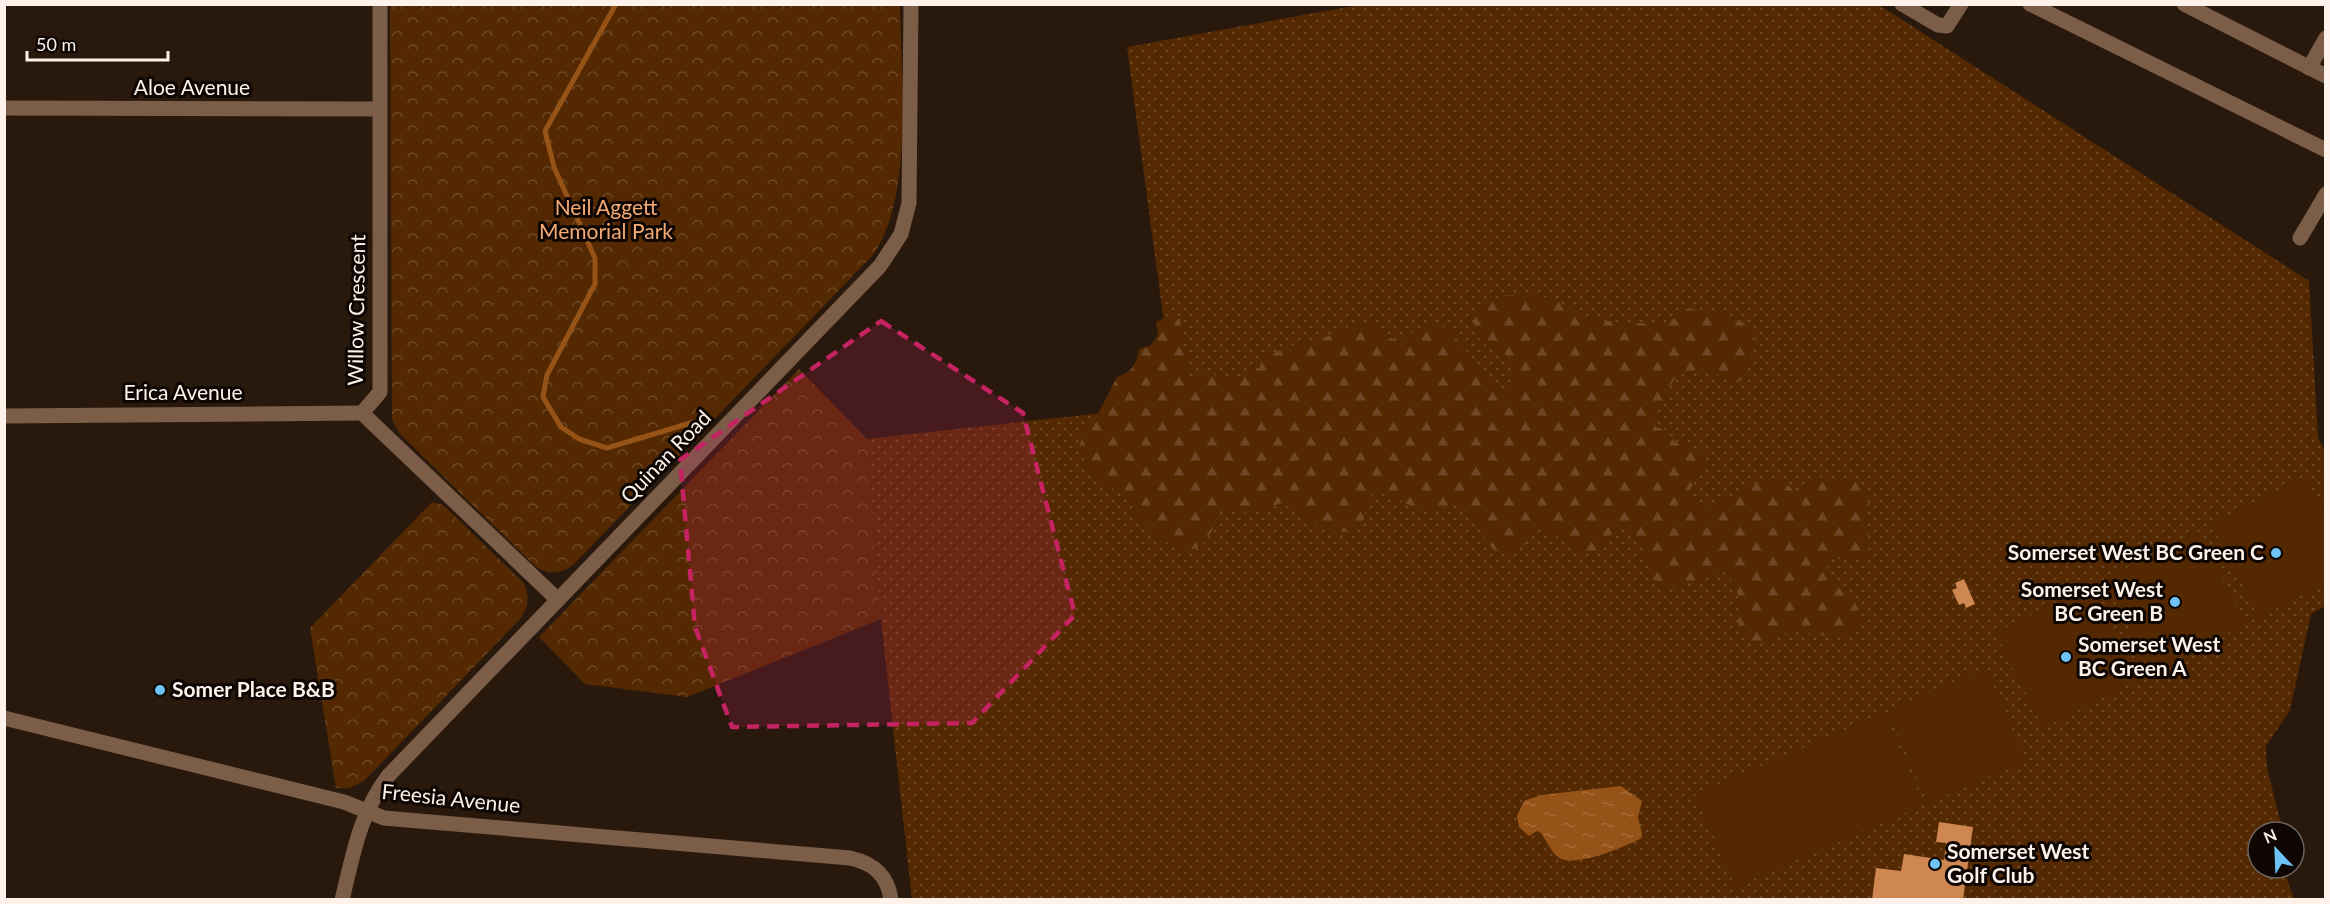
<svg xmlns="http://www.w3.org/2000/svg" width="2330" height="904" font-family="Lato,sans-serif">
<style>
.grass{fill:url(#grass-dots)}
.forest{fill:url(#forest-firs)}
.park{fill:url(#park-crowns)}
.pitch{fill:#542901}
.water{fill:url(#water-ripples)}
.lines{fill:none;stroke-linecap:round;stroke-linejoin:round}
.stream{stroke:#965317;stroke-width:5}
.building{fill:#cf8751}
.minor{stroke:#7b5d48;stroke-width:15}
.marked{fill:#c52362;fill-opacity:0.2;stroke:#c52362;stroke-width:4.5;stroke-dasharray:12 8;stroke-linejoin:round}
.poi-dot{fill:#6fc2f4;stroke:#0d0603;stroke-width:2}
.labels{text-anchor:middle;stroke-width:6;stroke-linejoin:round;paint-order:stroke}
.street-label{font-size:21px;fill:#fef2ea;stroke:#0d0603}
.park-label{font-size:21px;fill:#f7ab74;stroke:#0d0603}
.poi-label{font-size:21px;font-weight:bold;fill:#fef2ea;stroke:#0d0603;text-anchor:start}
</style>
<defs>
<pattern id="grass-dots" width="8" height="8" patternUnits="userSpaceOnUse" patternTransform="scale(1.5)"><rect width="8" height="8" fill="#542901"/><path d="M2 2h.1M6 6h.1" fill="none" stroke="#6e4826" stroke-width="1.8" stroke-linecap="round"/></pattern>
<pattern id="forest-firs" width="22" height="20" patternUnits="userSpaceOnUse" patternTransform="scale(1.5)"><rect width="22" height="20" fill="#542901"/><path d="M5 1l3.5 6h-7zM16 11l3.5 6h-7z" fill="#6e4826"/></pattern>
<pattern id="park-crowns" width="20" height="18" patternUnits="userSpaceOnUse" patternTransform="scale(1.5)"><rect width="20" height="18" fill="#542901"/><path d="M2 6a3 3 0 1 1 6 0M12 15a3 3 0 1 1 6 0" fill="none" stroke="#6e4826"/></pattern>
<pattern id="water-ripples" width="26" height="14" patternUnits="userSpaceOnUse" patternTransform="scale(1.5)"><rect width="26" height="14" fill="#965317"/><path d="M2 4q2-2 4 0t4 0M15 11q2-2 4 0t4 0" fill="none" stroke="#a66c39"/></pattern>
</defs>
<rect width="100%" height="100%" fill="#29190d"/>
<!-- grass -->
<polygon class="grass" points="1359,5 1879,5 2309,281 2318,437 2325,452 2325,606 2311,614 2290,710 2266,746 2267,768 2283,832 2258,832 2258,868 2286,868 2288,883 2294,899 912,899 881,619 867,439 1175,405 1127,47"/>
<!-- forest -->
<path class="forest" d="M 1502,295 C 1519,296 1538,294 1554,300 C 1565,304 1575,314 1586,318 C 1593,321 1659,325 1665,323 C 1673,321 1678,315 1683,309 C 1705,309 1755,313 1753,343 C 1753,355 1746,369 1742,380 L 1730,382 L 1708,369 C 1662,372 1677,388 1653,414 L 1656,427 L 1668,431 L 1675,442 L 1699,449 L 1706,459 L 1702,472 L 1687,493 L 1693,505 C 1730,517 1762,451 1796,494 L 1807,488 L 1811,476 L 1860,482 L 1870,505 C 1863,522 1871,537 1868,555 C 1855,560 1843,557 1829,560 L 1826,572 C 1834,591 1860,596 1860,618 C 1861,653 1806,628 1789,632 C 1773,636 1762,651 1747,638 C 1727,621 1750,601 1728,575 L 1715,573 L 1666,591 C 1639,574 1651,544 1628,527 C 1612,531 1606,537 1598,551 L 1585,553 L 1540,526 C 1523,543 1526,553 1498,554 C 1480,538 1482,519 1459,505 C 1443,507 1423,512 1407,504 C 1392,497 1393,489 1374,490 L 1368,501 L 1362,526 C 1325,544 1312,517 1281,503 L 1256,512 L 1243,513 L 1230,508 L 1218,511 C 1213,531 1208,549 1183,551 L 1160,539 L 1139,522 L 1129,499 L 1107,485 L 1089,468 L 1083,457 L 1080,445 L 1083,432 L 1093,424 L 1117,377 C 1132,372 1136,365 1139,349 L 1151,345 L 1158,335 L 1156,322 L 1168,316 L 1180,319 C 1182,328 1180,336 1182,344 C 1185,360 1196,358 1183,377 L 1188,379 C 1219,364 1225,391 1259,369 L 1263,357 L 1299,343 L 1312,343 L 1358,323 L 1383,328 L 1390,338 L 1402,343 C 1453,288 1467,372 1502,393 L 1514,387 C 1513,349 1510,359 1481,342 L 1472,318 L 1479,308 Z"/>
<!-- park -->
<g class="park">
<path d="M 390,5 L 900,5 C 901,75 914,197 873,255 L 576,562 C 564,574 550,575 536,567 L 399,433 L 392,419 Z"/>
<polygon points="799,369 867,439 881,619 687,697 585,684 539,637"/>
<path d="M 432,502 L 443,505 L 523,582 C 530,594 529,606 521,618 L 364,781 L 349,788 L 336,788 L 310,628 Z"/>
</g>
<!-- pitch -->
<g class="pitch">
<polygon points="2305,476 2325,515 2325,583 2259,617 2211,524"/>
<polygon points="2199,531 2246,624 2151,672 2104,579"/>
<polygon points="2089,586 2137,680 2043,728 1995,633"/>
<polygon points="1986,668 2026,761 1928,803 1888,710"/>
<polygon points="1884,713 1924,805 1735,887 1695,794"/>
</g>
<!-- water -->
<path class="water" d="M 1621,786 L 1642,801 L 1638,817 L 1642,834 L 1640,839 C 1623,847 1574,869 1558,857 C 1551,852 1546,840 1541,833 L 1537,831 L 1529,836 L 1519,827 L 1517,816 L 1524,801 L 1541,795 Z"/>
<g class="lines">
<!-- stream -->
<polyline class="stream" points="616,4 545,131 554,167 595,258 595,284 547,375 543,397 561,427 579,439 607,448 694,422"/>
</g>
<!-- building -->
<g class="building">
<polygon points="1964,579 1975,604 1966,608 1964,603 1959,605 1952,590 1957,588 1955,583"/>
<polygon points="1939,822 1973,827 1963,900 1872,900 1876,868 1901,871 1904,854 1944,860 1946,843 1936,842"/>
</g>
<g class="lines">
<!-- minor -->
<g class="minor">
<polyline points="1902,4 1938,25 1947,26 1961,4"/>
<polyline points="2030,4 2326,150"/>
<polyline points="2184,4 2326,76"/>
<polyline points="2309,68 2326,38"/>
<polyline points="4,108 380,109"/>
<polyline points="2300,238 2326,194"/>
<polyline points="362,413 380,392 380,4"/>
<polyline points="362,413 558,600"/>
<polyline points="4,416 362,413"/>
<path d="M 4,718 L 344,802 L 384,818 L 850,858 C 873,863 888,875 891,900"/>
<path d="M 342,900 C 353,855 360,812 389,775 L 880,266 L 901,234 L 909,203 L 911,4"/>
</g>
</g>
<!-- marked area -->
<path class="marked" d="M 881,321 L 1023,413 L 1075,615 L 972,723 L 732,727 L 695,627 L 680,460 Z"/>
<!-- markers -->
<g class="poi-dot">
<circle cx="2276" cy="553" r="6"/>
<circle cx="2175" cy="602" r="6"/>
<circle cx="2066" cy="657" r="6"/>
<circle cx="160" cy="690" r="6"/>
<circle cx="1935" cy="864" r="6"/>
</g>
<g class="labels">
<!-- street labels -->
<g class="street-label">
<text x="192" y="95">Aloe Avenue</text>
<text transform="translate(357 310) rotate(-89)" y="7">Willow Crescent</text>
<text x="183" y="400">Erica Avenue</text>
<text transform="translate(666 457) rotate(-46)" y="7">Quinan Road</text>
<text transform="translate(451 799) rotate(6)" y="7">Freesia Avenue</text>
</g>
<!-- park labels -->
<g class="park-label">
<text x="606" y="215">Neil Aggett<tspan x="606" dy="24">Memorial Park</tspan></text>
</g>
<!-- poi labels -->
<g class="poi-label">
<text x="2264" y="560" text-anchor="end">Somerset West BC Green C</text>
<text x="2163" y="597" text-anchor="end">Somerset West<tspan x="2163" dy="24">BC Green B</tspan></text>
<text x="2078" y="652">Somerset West<tspan x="2078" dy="24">BC Green A</tspan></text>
<text x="172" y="697">Somer Place B&amp;B</text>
<text x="1947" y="859">Somerset West<tspan x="1947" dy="24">Golf Club</tspan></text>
</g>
</g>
<!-- border -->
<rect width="2330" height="904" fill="none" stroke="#fef2ea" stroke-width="12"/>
<!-- north arrow -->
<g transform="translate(2276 850) rotate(337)"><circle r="28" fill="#0d0603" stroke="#6d645f" stroke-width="1.5"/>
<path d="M0-4.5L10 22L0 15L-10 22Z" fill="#6fc2f4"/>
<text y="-9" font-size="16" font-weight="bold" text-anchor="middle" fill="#fef2ea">N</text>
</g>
<!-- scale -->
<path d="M27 51v9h141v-9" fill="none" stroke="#fef2ea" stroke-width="3"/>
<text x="36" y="51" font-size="18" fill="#fef2ea" stroke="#0d0603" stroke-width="4.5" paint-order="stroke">50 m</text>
</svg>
